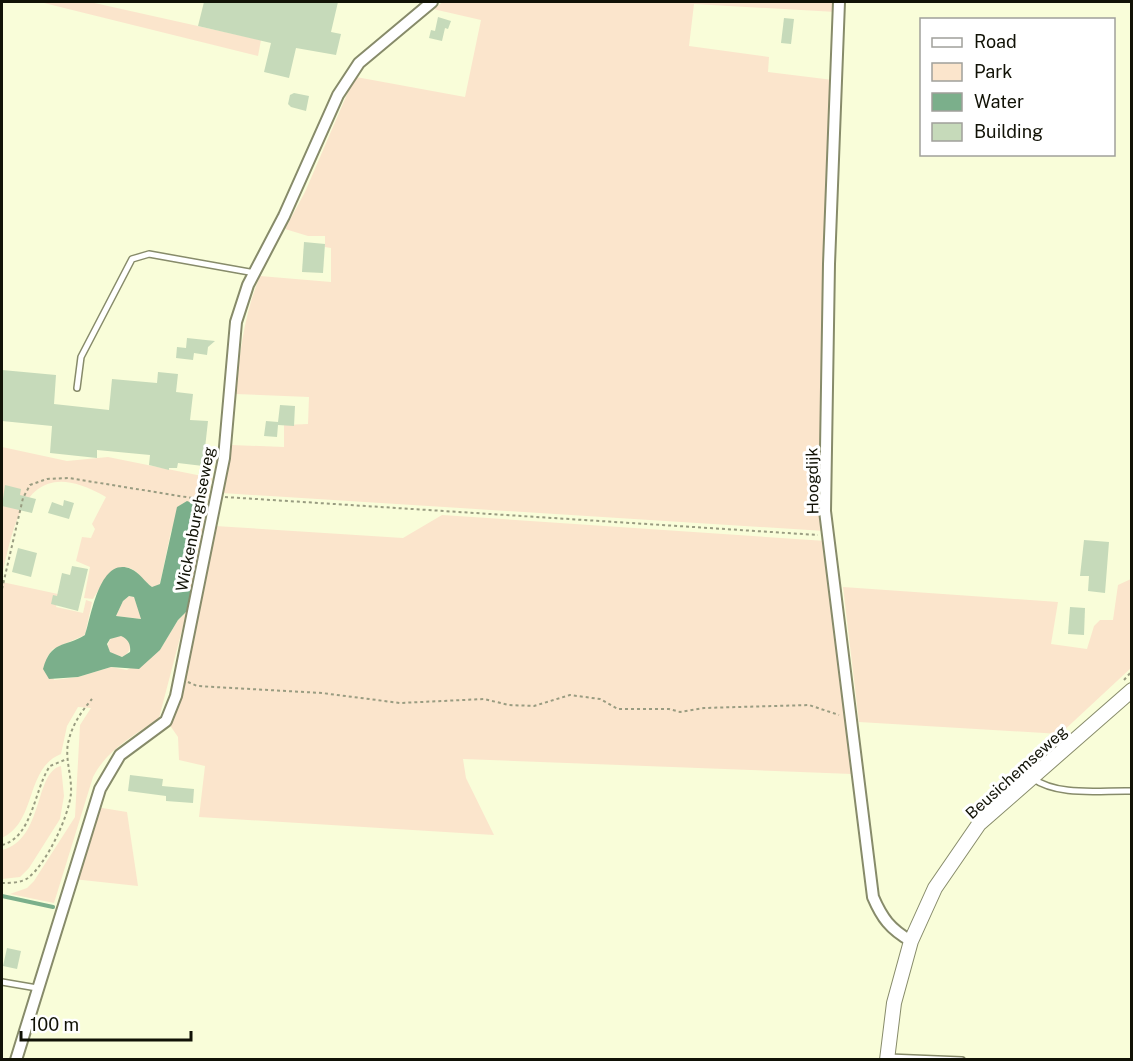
<svg xmlns="http://www.w3.org/2000/svg" width="1133" height="1061" font-family="'Public Sans',sans-serif">
<style>
.green{fill:#fbe5cc}
.water{fill:#7baf8b;fill-rule:evenodd}
.lines{fill:none;stroke-linecap:round;stroke-linejoin:round}
.stream{stroke:#7baf8b;stroke-width:4}
.building{fill:#c6daba}
.service-casing{stroke:#878b6a;stroke-width:8}
.minor-casing{stroke:#878b6a;stroke-width:14}
.tertiary-casing{stroke:#878b6a;stroke-width:16}
.path{stroke:#999c81;stroke-width:2;stroke-dasharray:3 3;stroke-linecap:butt}
.service{stroke:#fff;stroke-width:5}
.minor{stroke:#fff;stroke-width:10}
.tertiary{stroke:#fff;stroke-width:14}
.labels{text-anchor:middle;stroke-width:6;stroke-linejoin:round;paint-order:stroke}
.street-label{font-size:16px;fill:#111206;stroke:#fff}
</style>
<rect width="100%" height="100%" fill="#f9fdd9"/>
<!-- green -->
<g class="green">
<polygon points="40,2 90,2 261,40 258,56"/>
<path d="M 443,2 L 837,2 L 836,12 L 694,4 L 689,46 L 769,57 L 768,72 L 833,80 C 827,230 818,380 825,531 L 222,493 L 231,445 L 284,447 L 284,425 L 308,424 L 309,397 L 235,394 C 240,353 244,314 260,276 L 331,282 L 331,248 L 325,247 L 325,236 L 308,236 L 285,229 L 305,192 L 351,85 L 356,77 L 465,97 L 481,20 L 433,9 Z"/>
<path d="M 2,447 L 67,461 L 108,457 L 212,478 L 191,590 L 186,584 L 197,509 L 192,501 L 171,531 L 160,584 L 153,588 C 146,583 141,576 135,571 C 116,556 101,587 93,599 L 84,598 L 90,567 L 76,561 L 82,537 L 91,538 L 95,529 L 92,524 L 106,497 C 29,452 15,515 2,576 Z"/>
<polygon points="442,515 826,541 852,774 463,759 466,778 494,835 199,817 205,766 179,760 178,737 169,724 215,526 403,538"/>
<polygon points="1131,579 1131,668 1060,734 859,722 843,587 1058,602 1051,644 1087,649 1094,626 1100,620 1113,620 1118,585"/>
<path d="M 2,582 L 58,594 L 56,607 L 83,613 L 86,600 L 92,602 L 85,635 L 53,649 L 47,657 L 54,680 L 78,677 L 111,667 L 127,670 L 160,650 L 178,620 L 187,611 L 159,718 C 133,737 108,748 93,777 L 54,903 L 10,894 L 27,888 L 34,881 L 75,817 L 80,725 L 91,708 L 78,707 L 67,726 L 61,754 C 25,768 37,822 2,838 Z"/>
<polygon points="129,596 134,597 142,619 116,616 123,601"/>
<circle cx="119" cy="646" r="11"/>
<path d="M 61,766 L 64,796 L 60,819 L 29,868 L 20,877 L 2,879 L 2,850 C 44,840 34,772 61,766 Z"/>
<polygon points="96,807 127,812 138,886 73,879"/>
</g>
<!-- water -->
<path class="water" d="M 187,501 L 195,504 L 197,509 C 194,529 180,575 191,590 L 187,611 L 178,620 L 160,650 L 139,669 L 111,667 L 78,677 L 49,679 L 43,669 C 51,640 64,648 85,635 C 91,619 99,555 131,569 C 139,572 145,582 152,587 L 160,584 L 177,507 ZM 129,596 L 134,597 L 141,619 L 116,616 L 123,601 ZM 121,636 C 128,639 131,644 130,652 L 122,657 L 110,652 L 107,644 L 110,639 Z"/>
<g class="lines">
<!-- stream -->
<polyline class="stream" points="2,896 53,907"/>
</g>
<!-- building -->
<g class="building">
<polygon points="204,2 338,2 331,32 341,34 336,55 296,48 289,78 264,72 271,43 198,26"/>
<polygon points="438,17 451,21 448,29 445,28 442,41 429,38 431,30 435,31"/>
<polygon points="784,18 794,19 791,44 781,43"/>
<polygon points="294,93 309,96 306,111 291,107 288,104 290,95"/>
<polygon points="304,242 325,244 323,273 302,272"/>
<polygon points="187,338 215,341 208,347 207,355 194,353 193,360 176,358 177,347 186,348"/>
<polygon points="2,370 56,375 54,404 109,410 112,379 157,383 158,372 178,374 176,392 193,394 190,420 208,421 203,466 178,463 177,468 169,468 169,470 149,465 150,455 97,450 97,458 50,453 52,426 2,421"/>
<polygon points="280,405 295,406 294,426 278,425 277,437 264,436 266,421 278,422"/>
<polygon points="5,485 21,489 20,495 36,499 32,513 2,506"/>
<polygon points="64,500 74,503 69,519 48,513 52,502 63,506"/>
<polygon points="1084,540 1109,542 1105,593 1088,591 1089,576 1080,576"/>
<polygon points="18,548 37,553 31,577 12,572"/>
<polygon points="72,566 88,569 78,611 51,604 53,595 57,596 62,573 70,575"/>
<polygon points="1070,607 1085,608 1084,635 1068,634"/>
<polygon points="130,775 163,779 162,786 194,789 193,803 166,801 166,796 128,791"/>
<polygon points="7,948 21,951 17,969 3,966"/>
</g>
<g class="lines">
<defs>
<g id="service">
<polyline points="77,388 81,357 132,259 149,254 255,273"/>
<path d="M 1032,778 C 1059,797 1100,790 1132,791"/>
<polyline points="2,982 37,988"/>
<polyline points="889,1057 962,1060"/>
</g>
<g id="minor">
<path d="M 839,2 L 829,264 L 825,511 L 873,897 C 882,918 890,929 911,941"/>
<polyline points="16,1060 100,789 120,755 166,721 176,696 224,458 236,322 248,285 284,216 338,95 359,63 432,2"/>
</g>
<polyline id="tertiary" points="887,1060 894,1003 911,941 935,888 979,824 1132,690"/>
</defs>
<!-- service casing -->
<use href="#service" class="service-casing"/>
<!-- minor casing -->
<use href="#minor" class="minor-casing"/>
<!-- tertiary casing -->
<use href="#tertiary" class="tertiary-casing"/>
<!-- path -->
<g class="path">
<polyline points="225,497 818,535"/>
<polyline points="2,589 23,498 30,485 47,479 69,478 204,500"/>
<polyline points="1124,680 1132,671"/>
<polyline points="188,682 197,686 322,693 400,703 484,699 509,705 534,706 570,695 600,699 618,709 669,709 680,712 704,708 809,705 839,715"/>
<path d="M 2,845 C 33,837 34,789 50,766 L 67,759"/>
<path d="M 2,883 C 10,883 21,883 28,878 C 47,863 69,816 71,793 C 72,776 65,760 68,743 C 72,725 81,712 92,699"/>
</g>
<!-- service -->
<use href="#service" class="service"/>
<!-- minor -->
<use href="#minor" class="minor"/>
<!-- tertiary -->
<use href="#tertiary" class="tertiary"/>
</g>
<g class="labels">
<!-- street labels -->
<g class="street-label">
<text transform="translate(812 481) rotate(-91)" y="6">Hoogdijk</text>
<text transform="translate(195 519) rotate(-79)" y="6">Wickenburghseweg</text>
<text transform="translate(1016 772) rotate(-42)" y="6">Beusichemseweg</text>
</g>
</g>
<!-- border -->
<rect width="1133" height="1061" fill="none" stroke="#111206" stroke-width="6"/>
<!-- legend -->
<rect x="920" y="18" width="195" height="138" fill="#ffffff" stroke="#a0a09b" stroke-width="1.5"/>
<rect x="932" y="38" width="30" height="9" fill="#ffffff" stroke="#a0a09b" stroke-width="1.5"/>
<text x="974" y="48" font-size="18" fill="#111206">Road</text>
<rect x="932" y="63" width="30" height="18" fill="#fbe5cc" stroke="#a0a09b" stroke-width="1.5"/>
<text x="974" y="78" font-size="18" fill="#111206">Park</text>
<rect x="932" y="93" width="30" height="18" fill="#7baf8b" stroke="#a0a09b" stroke-width="1.5"/>
<text x="974" y="108" font-size="18" fill="#111206">Water</text>
<rect x="932" y="123" width="30" height="18" fill="#c6daba" stroke="#a0a09b" stroke-width="1.5"/>
<text x="974" y="138" font-size="18" fill="#111206">Building</text>
<!-- scale -->
<path d="M21 1031v9h170v-9" fill="none" stroke="#111206" stroke-width="3"/>
<text x="30" y="1031" font-size="18" fill="#111206" stroke="#ffffff" stroke-width="4.5" paint-order="stroke">100 m</text>
</svg>
